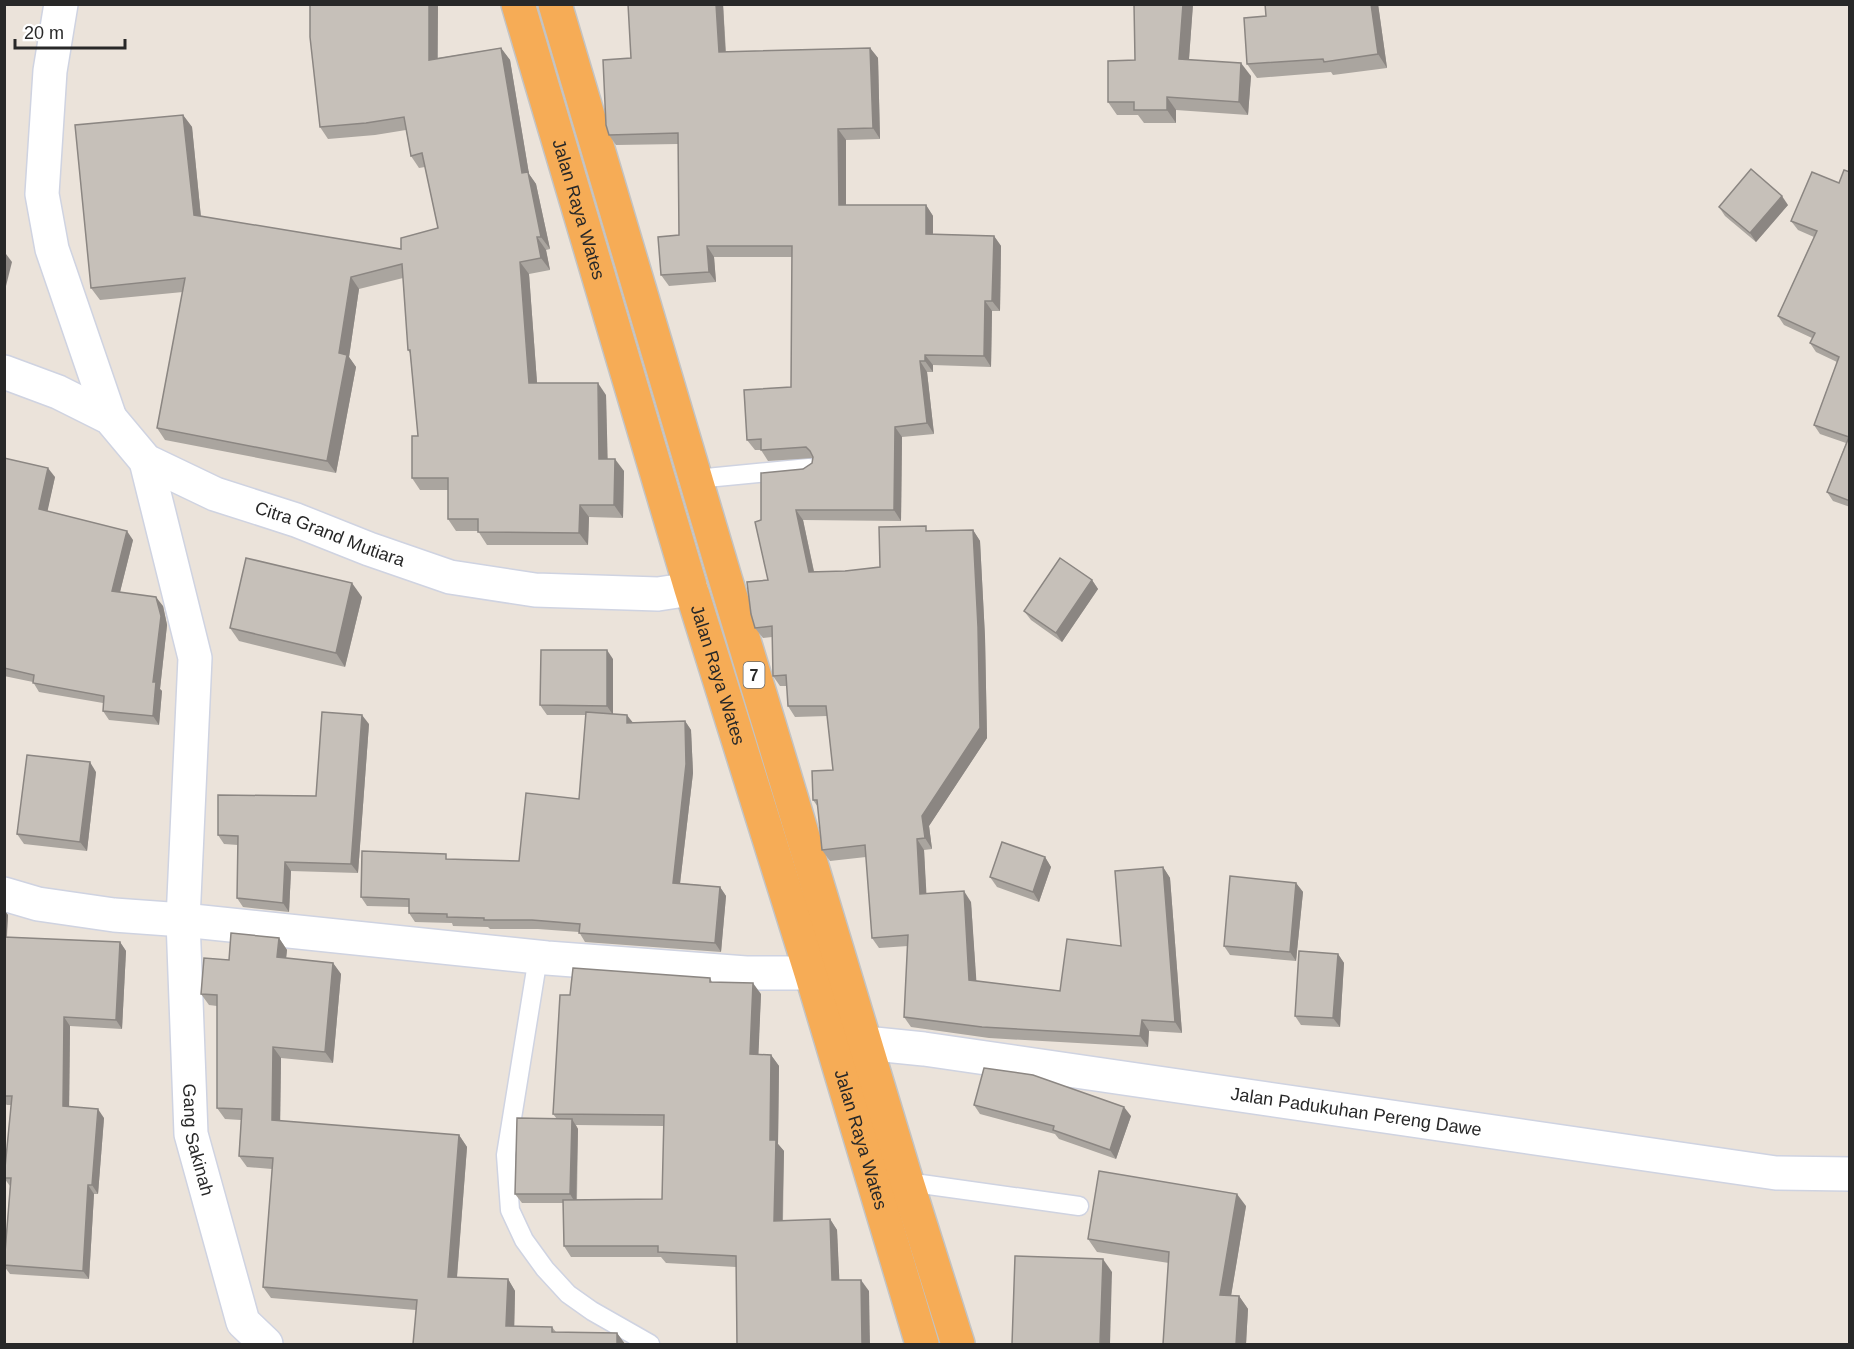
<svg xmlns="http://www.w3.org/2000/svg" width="1854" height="1349" font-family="Helvetica,sans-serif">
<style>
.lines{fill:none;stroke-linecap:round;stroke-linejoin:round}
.service-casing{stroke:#cfd3e1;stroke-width:21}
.minor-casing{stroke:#cfd3e1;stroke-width:36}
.trunk-casing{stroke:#c3c3c3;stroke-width:36}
.service{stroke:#fff;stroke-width:18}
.minor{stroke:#fff;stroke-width:33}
.trunk{stroke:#f6ac56;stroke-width:33}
.wall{fill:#aaa59f;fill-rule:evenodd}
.shaded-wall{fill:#8b8682}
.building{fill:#c6c0b9;stroke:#8b8682;stroke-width:1.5}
.labels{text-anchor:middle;stroke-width:4.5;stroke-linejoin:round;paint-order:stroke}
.shield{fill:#fff;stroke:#686868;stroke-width:1.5}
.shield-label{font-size:16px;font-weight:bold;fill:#282828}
.street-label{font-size:18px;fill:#282828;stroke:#fff}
</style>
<rect width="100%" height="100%" fill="#ebe3da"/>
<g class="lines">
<defs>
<g id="service">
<polyline points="696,479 809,468"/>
<polyline points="538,957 506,1155 510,1210 524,1240 545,1269 568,1294 592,1311 650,1344"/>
<polyline points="907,1182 1079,1206"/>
</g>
<g id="minor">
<polyline points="61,4 50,71 42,194 52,249 110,418"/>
<path id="s1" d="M 4,372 L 58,392 L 110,418 L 146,461 L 215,494 L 296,520 L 369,549 L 450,577 L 535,590 L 658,594 L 691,589"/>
<path id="s2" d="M 146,461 L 195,658 L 183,920 L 191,1134 L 243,1322 L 266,1344"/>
<polyline points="4,894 38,904 114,915 183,920 547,958 746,973 811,973"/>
<path id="s3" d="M 865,1043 L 924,1049 L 1776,1173 L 1850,1174"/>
</g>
<g id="trunk">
<path id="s4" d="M 518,4 L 691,589 L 811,973 L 922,1344"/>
<polyline points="555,4 726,581 907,1182 958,1344"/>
</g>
</defs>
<!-- service casing -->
<use href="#service" class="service-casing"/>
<!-- minor casing -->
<use href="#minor" class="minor-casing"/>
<!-- trunk casing -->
<use href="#trunk" class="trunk-casing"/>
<!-- service -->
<use href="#service" class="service"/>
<!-- minor -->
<use href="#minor" class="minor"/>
<!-- trunk -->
<use href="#trunk" class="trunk"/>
</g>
<!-- wall -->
<g class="wall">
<polygon points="310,4 438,4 438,58 501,48 510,60 529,174 536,184 550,249 546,250 550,270 529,274 537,383 606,395 607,459 624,471 623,518 589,517 588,545 487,545 478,531 456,531 448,519 448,490 420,490 412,478 418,436 410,353 408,350 403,278 359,289 349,357 356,367 336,473 165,440 157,428 183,292 100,300 91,288 183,115 192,127 201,217 401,249 438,228 425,167 419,168 411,156 406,130 375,135 328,139 320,127"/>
<polygon points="723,4 726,52 870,48 878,58 880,139 846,140 846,205 926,205 933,216 933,234 994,236 1001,246 1000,311 992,311 991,367 933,365 933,372 927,372 934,434 902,437 901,521 803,520 814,571 845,571 880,567 930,531 973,530 980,541 985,637 987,738 929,826 932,849 924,850 926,893 971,902 976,981 1060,991 1121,946 1163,867 1170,878 1182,1033 1149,1031 1148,1047 989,1038 911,1027 904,1017 908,946 879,948 872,938 866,857 830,861 822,850 818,807 813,800 833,770 827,716 795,717 788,706 787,686 780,686 773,676 772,637 763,638 755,628 768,580 761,520 803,469 812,463 813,458 768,461 761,450 755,450 747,440 791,387 792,257 714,257 716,282 669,286 661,275 679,235 678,144 616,145 609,135 631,58"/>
<polygon points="1193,4 1189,59 1251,76 1248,115 1176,110 1176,123 1144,123 1138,115 1117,115 1108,102 1135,60"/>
<polygon points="1378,4 1387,68 1333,75 1331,72 1257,78 1247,64 1266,16"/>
<polygon points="1850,172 1850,507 1833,501 1827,492 1846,443 1820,434 1814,425 1837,362 1816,352 1810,343 1812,338 1784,325 1778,316 1814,237 1798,230 1791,221 1839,183"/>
<polygon points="1788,205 1756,242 1725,216 1719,207"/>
<polygon points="4,458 55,477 47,511 133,540 120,592 163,606 167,625 160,689 162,691 159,725 109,720 103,711 103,703 39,692 33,682 4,676"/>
<polygon points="1092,580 1098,589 1062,642 1031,620 1024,611"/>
<polygon points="362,597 345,667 239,641 230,628"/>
<polygon points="613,659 613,714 633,723 685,721 691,730 693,773 680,883 720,887 726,896 721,952 585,942 579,932 538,929 490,929 488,927 453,926 452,923 415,922 409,913 409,907 367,906 361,897 449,859 519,861 579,799 586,715 547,715 540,705"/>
<polygon points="369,724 358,873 291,871 289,912 243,907 237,898 238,845 224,844 218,835 316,796"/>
<polygon points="96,772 87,851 24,844 17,834"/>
<polygon points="1045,857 1051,867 1039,902 997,887 990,877"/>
<polygon points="1296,883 1303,892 1296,961 1230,955 1224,946"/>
<polygon points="4,910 8,915 7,937 120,942 126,951 122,1029 70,1026 69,1106 104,1118 98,1194 94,1194 89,1279 10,1274 4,1266 10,1186 4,1178 11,1105 7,1105 4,1103"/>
<polygon points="231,933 279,938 287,950 286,958 333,963 341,974 333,1063 281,1058 280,1121 459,1135 467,1147 457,1278 508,1279 515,1291 514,1327 552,1327 556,1332 617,1333 625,1344 413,1344 416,1310 271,1298 263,1287 272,1169 247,1167 239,1156 241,1120 225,1119 217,1108 217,1006 209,1005 201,994 204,958 229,960"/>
<polygon points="1338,954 1344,963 1340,1027 1301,1025 1295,1016"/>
<path d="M 710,978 L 712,982 L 761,994 L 758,1054 L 771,1055 L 779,1066 L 778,1144 L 784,1151 L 783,1221 L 830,1219 L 837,1230 L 839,1280 L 869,1291 L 736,1267 L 666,1263 L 661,1257 L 571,1257 L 564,1246 L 563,1203 L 522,1203 L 515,1194 L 557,1119 L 553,1114 L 570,995 ZM 576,1125 L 664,1126 L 662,1199 L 577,1200 L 578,1129 Z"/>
<polygon points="974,1105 1131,1116 1116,1159 1059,1139 1055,1134 980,1114"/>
<polygon points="1246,1206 1231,1296 1239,1296 1248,1309 1246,1344 1163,1344 1169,1263 1097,1252 1088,1239"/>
</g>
<!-- shaded-wall -->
<g class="shaded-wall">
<polygon points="429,4 438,4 437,72 429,60"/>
<polygon points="716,4 723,4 726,63 719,52"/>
<polygon points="1183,4 1193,4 1188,72 1179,59"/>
<polygon points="1371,4 1378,4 1387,68 1378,54"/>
<polygon points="501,48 510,60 529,174 536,184 550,249 541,237 522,173"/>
<polygon points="870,48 878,58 880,139 873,128"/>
<polygon points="1241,63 1251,76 1248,115 1239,102"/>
<polygon points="1167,97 1176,110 1176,123 1167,110"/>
<polygon points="183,115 192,127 202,228 194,215"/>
<polygon points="838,129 846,140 846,216 839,205"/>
<polygon points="1782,196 1788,205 1756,242 1750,233"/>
<polygon points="926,205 933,216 933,244 926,234"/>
<polygon points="994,236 1001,246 1000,311 992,301"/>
<polygon points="537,237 546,250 550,270 541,258"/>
<polygon points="707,246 714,257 716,282 709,272"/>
<polygon points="6,254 12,262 4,294 4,262"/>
<polygon points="520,262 529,274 538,396 529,383"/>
<polygon points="351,277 359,289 349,357 356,367 336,473 327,461 339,353"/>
<polygon points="985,301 992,311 991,367 984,356"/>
<polygon points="925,355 933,365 933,372 925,361"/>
<polygon points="920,361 927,372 934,434 927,423"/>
<polygon points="598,383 606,395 608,471 599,459"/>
<polygon points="895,427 902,437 901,521 894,510"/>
<polygon points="615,459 624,471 623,518 614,505"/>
<polygon points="48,468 55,477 46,518 39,509"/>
<polygon points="580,505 589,517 588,545 579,533"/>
<polygon points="796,510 803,520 816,582 809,572"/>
<polygon points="973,530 980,541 985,637 987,738 929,826 932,849 925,838 922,816"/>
<polygon points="127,531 133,540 118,600 112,591"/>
<polygon points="1092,580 1098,589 1062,642 1056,633"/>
<polygon points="352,583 362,597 345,667 336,653"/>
<polygon points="156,597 163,606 167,625 160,689 162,691 159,725 153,716"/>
<polygon points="607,650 613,659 613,715 607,706"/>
<polygon points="362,715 369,724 358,873 351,864"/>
<polygon points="627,715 634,724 627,723"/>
<polygon points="685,721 691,730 693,773 679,892 673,883"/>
<polygon points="90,762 96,772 87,851 80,842"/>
<polygon points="917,839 924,850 927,904 920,894"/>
<polygon points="1045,857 1051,867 1039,902 1033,892"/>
<polygon points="285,862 291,871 289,912 283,903"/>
<polygon points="1163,867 1170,878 1182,1033 1175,1022"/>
<polygon points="1296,883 1303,892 1296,961 1290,952"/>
<polygon points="720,887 726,896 721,952 715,943"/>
<polygon points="964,891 971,902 977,990 969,980"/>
<polygon points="4,910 8,915 6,945 4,943"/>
<polygon points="279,938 287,950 285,968 277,957"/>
<polygon points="120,942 126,951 122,1029 116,1020"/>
<polygon points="1338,954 1344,963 1340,1027 1333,1018"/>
<polygon points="333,963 341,974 333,1063 325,1052"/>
<polygon points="753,983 761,994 758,1066 750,1054"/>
<polygon points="64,1017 70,1026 69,1115 63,1106"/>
<polygon points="1142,1020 1149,1031 1148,1047 1140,1036"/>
<polygon points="273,1047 281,1058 280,1132 272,1120"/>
<polygon points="771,1055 779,1066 778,1144 784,1151 782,1232 774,1221 770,1140"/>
<polygon points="1124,1107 1131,1116 1116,1159 1110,1150"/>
<polygon points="98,1109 104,1118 98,1194 92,1185"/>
<polygon points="572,1119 578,1129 576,1204 570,1194"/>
<polygon points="459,1135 467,1147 456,1288 448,1277"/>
<polygon points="88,1185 94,1194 89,1279 83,1271"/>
<polygon points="1237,1194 1246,1206 1229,1308 1220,1295"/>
<polygon points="830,1219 837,1230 840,1292 832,1280"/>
<polygon points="1103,1259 1112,1272 1110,1344 1100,1344"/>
<polygon points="508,1279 515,1291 514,1338 506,1326"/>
<polygon points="861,1280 869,1291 870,1344 862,1344"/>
<polygon points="1239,1296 1248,1309 1246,1344 1236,1344"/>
<polygon points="617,1333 625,1344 617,1344"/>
</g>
<!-- building -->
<g class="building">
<polygon points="310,4 429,4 429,60 501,48 522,173 528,172 541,237 537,237 541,258 520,262 529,383 598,383 599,459 615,459 614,505 580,505 579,533 478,532 478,519 448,519 448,478 412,478 412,436 418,436 410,350 408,350 402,264 351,277 339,353 347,355 327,461 157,428 185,278 91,288 75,125 183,115 194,215 401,249 401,238 438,228 422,153 411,156 404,117 366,123 320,127 310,37"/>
<polygon points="628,4 716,4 719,52 870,48 873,128 838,129 839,205 926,205 926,234 994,236 992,301 985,301 984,356 925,355 925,361 920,361 927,423 895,427 894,510 796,510 809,572 845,571 880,567 879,527 926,526 926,531 973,530 978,627 980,728 922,816 925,838 917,839 920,894 964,891 969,980 1060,991 1067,939 1121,946 1115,871 1163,867 1175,1022 1142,1020 1140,1036 982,1027 904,1017 908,935 872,938 865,845 822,850 817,800 813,800 812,771 833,770 826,706 788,706 786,675 773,676 772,626 755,628 751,614 747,582 768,580 755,522 761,520 761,473 803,469 812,463 813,457 810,451 806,447 761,450 761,439 747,440 744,390 791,387 792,246 707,246 709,272 661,275 658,237 679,235 678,133 609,135 606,125 603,60 631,58"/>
<polygon points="1134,4 1183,4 1179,59 1241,63 1239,102 1167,97 1167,110 1134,110 1134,102 1108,102 1108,61 1135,60"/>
<polygon points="1265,4 1371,4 1378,54 1324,62 1323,59 1247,64 1244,18 1266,16"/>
<polygon points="1751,169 1782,196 1750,233 1719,207"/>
<polygon points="1844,170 1850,172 1850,501 1827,492 1849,437 1814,425 1839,357 1810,343 1815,333 1778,316 1817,231 1791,221 1812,172 1839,183"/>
<polygon points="4,458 48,468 39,509 127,531 112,591 156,597 161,616 153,682 156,682 153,716 103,711 104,696 33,683 34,675 4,668"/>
<polygon points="246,558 352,583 336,653 230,628"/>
<polygon points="1060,558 1092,580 1056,633 1024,611"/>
<polygon points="541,650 607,650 607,706 540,705"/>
<polygon points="322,712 362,715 351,864 285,862 283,903 237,898 238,836 218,835 218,795 316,796"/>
<polygon points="586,712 627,715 627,723 685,721 686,764 673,883 720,887 715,943 579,933 580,924 532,920 484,920 484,918 447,917 447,914 409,913 409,899 361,897 362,851 446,854 446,859 519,861 526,793 579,799"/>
<polygon points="27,755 90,762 80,842 17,834"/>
<polygon points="1002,842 1045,857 1033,892 990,877"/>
<polygon points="1230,876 1296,883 1290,952 1224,946"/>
<polygon points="231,933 279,938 277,957 333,963 325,1052 273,1047 272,1120 459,1135 448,1277 508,1279 506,1326 552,1327 552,1332 617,1333 617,1344 413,1344 417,1300 263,1287 273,1158 239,1156 242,1109 217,1108 217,995 201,994 204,958 229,960"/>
<polygon points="4,937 120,942 116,1020 64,1017 63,1106 98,1109 92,1185 88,1185 83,1271 4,1265 11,1178 4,1178 12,1096 4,1096"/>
<polygon points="1299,951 1338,954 1333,1018 1295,1016"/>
<polygon points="573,968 710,978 710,982 753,983 750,1054 771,1055 770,1140 776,1140 774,1221 830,1219 832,1280 861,1280 862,1344 737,1344 736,1256 658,1252 658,1246 564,1246 563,1200 662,1199 664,1115 553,1114 560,995 570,995"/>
<polygon points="984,1068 1033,1075 1124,1107 1110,1150 1053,1130 1054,1126 974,1105"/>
<polygon points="517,1118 572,1119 570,1194 515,1194"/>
<polygon points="1099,1171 1237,1194 1220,1295 1239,1296 1236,1344 1163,1344 1169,1252 1088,1239"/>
<polygon points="1015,1256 1103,1259 1100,1344 1012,1344"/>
</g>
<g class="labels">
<!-- shield labels -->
<rect class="shield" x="743.5" y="662" width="21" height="26" rx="4.5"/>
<g class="shield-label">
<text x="754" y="681">7</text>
</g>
<!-- street labels -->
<g class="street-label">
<text dy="6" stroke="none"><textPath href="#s4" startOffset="214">Jalan Raya Wates</textPath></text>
<text dy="6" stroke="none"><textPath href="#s1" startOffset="370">Citra Grand Mutiara</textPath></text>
<text dy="6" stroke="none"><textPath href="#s4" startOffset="700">Jalan Raya Wates</textPath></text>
<text dy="6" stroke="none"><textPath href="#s3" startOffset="496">Jalan Padukuhan Pereng Dawe</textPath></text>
<text dy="6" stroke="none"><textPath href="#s2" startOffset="686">Gang Sakinah</textPath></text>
<text dy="6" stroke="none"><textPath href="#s4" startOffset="1186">Jalan Raya Wates</textPath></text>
</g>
</g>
<!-- border -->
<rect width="1854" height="1349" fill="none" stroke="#282828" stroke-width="12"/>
<!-- scale -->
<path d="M15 39v9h110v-9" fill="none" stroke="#282828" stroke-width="3"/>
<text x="24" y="39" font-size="18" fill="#282828" stroke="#ffffff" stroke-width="4.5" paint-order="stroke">20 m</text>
</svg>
